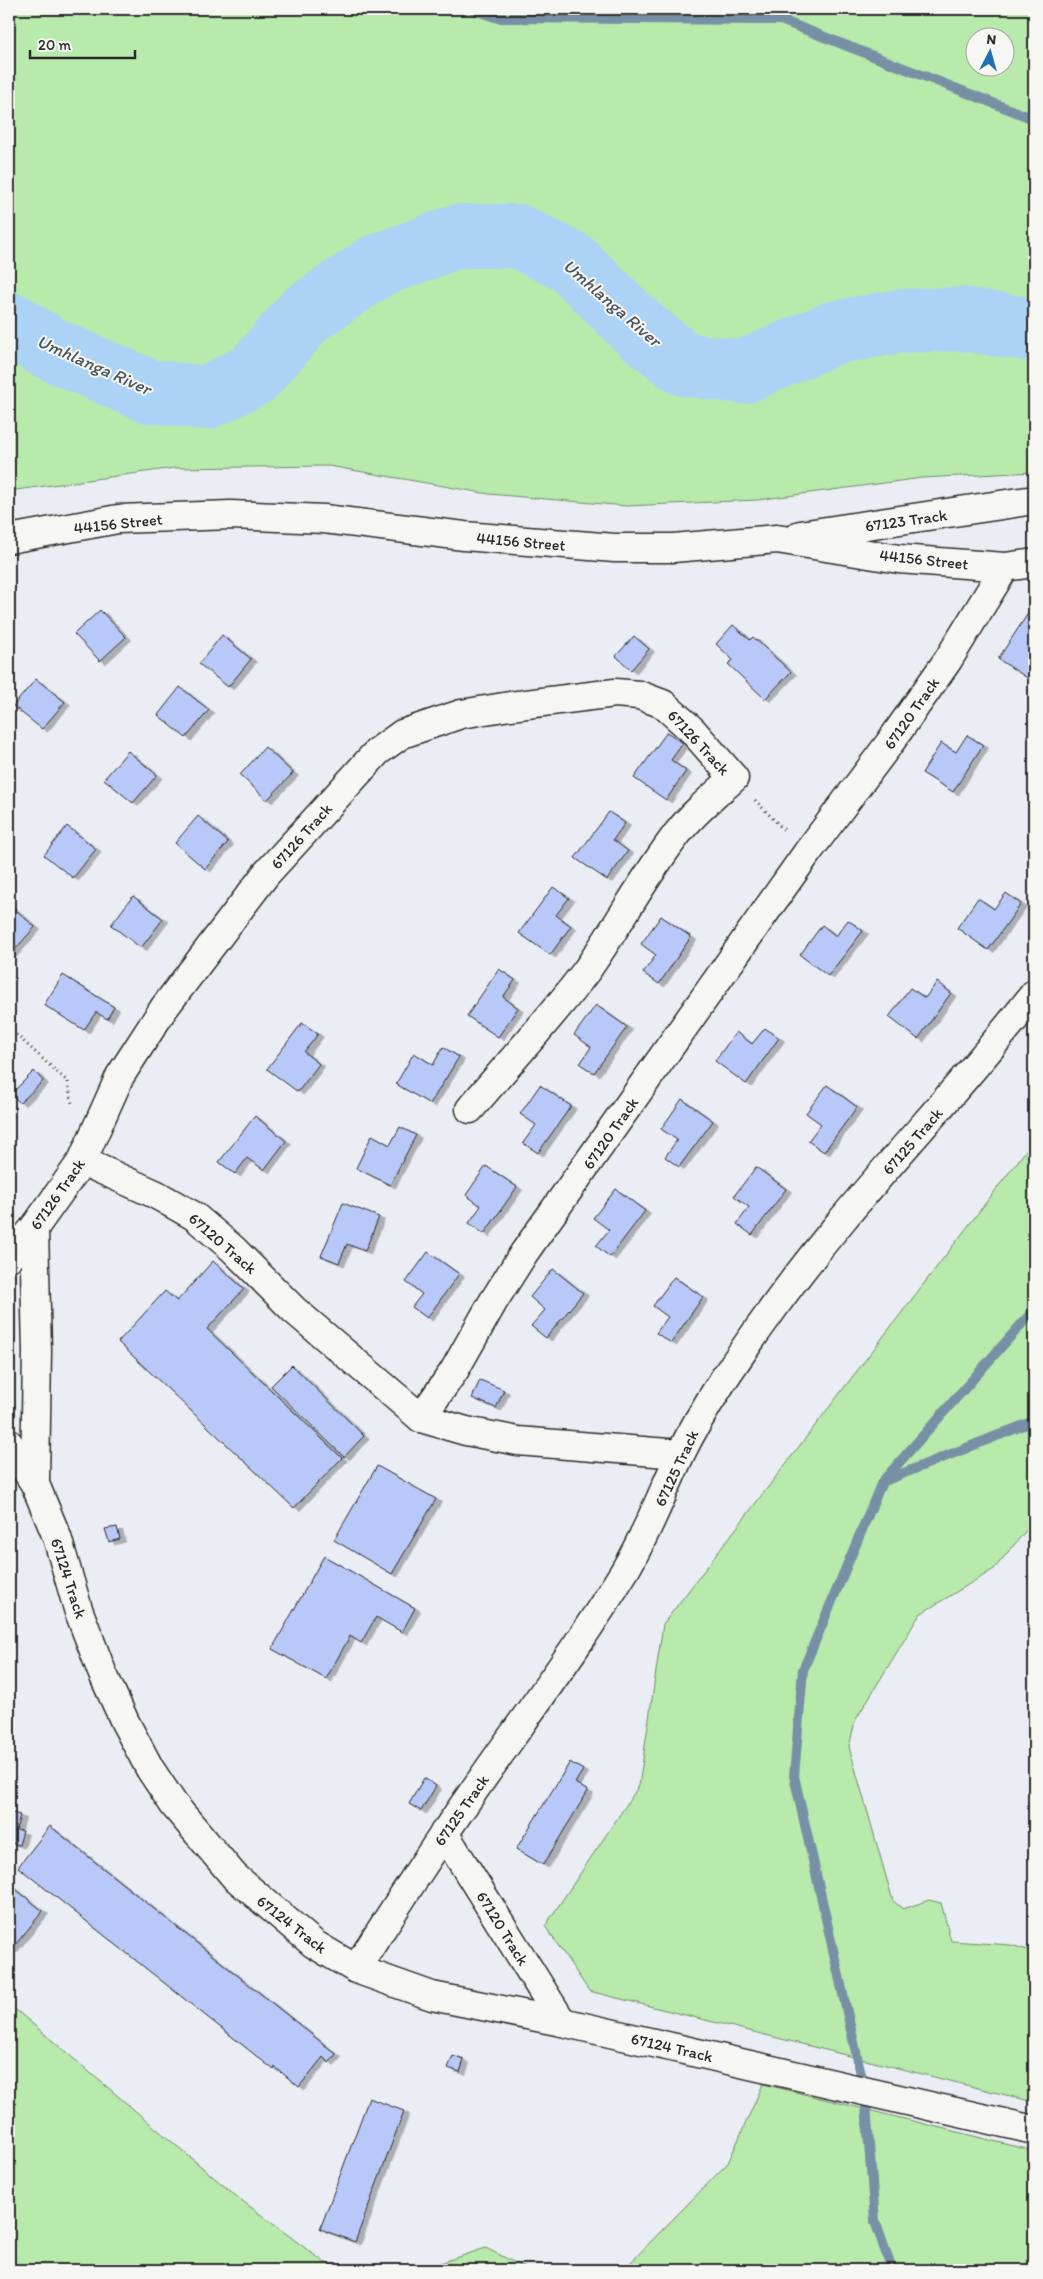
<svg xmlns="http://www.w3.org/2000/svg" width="1043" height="2279" font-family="Itim,sans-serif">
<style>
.green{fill:#b7eaab;stroke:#718a6b;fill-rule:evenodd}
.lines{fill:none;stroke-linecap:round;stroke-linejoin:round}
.stream{stroke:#7890a5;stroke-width:10}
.river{stroke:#acd3f6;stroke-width:64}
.building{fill:#b8c9f9;stroke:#2b2b2b;filter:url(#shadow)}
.minor-casing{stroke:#2b2b2b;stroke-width:31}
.path{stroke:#2b2b2b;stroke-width:3;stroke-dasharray:1 4;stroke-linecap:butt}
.minor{stroke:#f6f6f2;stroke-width:28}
.labels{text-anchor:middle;stroke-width:4;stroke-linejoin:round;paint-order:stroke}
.street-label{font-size:16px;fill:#2b2b2b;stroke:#f6f6f2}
.water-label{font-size:18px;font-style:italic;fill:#4b555e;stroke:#f6f6f2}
</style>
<defs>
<filter id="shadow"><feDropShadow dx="5.5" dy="3" stdDeviation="0" flood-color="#0004"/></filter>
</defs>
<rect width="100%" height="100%" fill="#eaedf3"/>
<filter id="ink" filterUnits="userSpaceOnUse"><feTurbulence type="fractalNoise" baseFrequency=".02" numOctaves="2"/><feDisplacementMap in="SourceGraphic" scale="10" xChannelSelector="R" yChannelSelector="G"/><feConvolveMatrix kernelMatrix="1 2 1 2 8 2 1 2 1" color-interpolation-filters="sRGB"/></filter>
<g filter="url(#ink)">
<!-- green -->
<g class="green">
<path d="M 9,9 L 1034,9 L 1034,472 L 922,478 L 757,500 L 626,506 L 489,494 L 329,466 L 174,468 L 9,491 ZM 976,38 L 1006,38 L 1006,68 L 976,68 Z"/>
<polygon points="1034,1140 1034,1521 994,1569 920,1614 855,1721 849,1747 893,1901 903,1909 929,1900 941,1903 951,1941 1011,1945 1034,1952 1034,2102 589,1991 545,1926 639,1786 663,1624"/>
<polygon points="9,2004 236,2196 325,2263 359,2270 9,2270"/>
<polygon points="763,2084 1034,2151 1034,2270 623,2270 728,2163"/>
<polygon points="486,2248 529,2270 419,2270"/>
</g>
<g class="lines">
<!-- stream -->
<g class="stream">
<polyline points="471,9 498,18 781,20 1034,119"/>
<polyline points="884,1481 1034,1421"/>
<polyline points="892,2270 875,2221 865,2092 794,1776 803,1670 882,1482 1034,1310"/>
</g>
<!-- river -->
<polyline class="river" points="9,323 49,348 148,391 206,398 254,374 306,314 377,266 458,236 518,236 572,263 638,328 684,364 743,372 833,333 901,321 961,319 1034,330"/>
</g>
<!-- building -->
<g class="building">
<polygon points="100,610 126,637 100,661 74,634"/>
<polygon points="1029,612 1034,615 1034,670 1029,679 998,659"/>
<polygon points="733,625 750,640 753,637 791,672 765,699 728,664 733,660 716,644"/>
<polygon points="222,635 251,659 228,687 199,664"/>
<polygon points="634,636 649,649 631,670 616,656"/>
<polygon points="36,679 65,702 42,729 13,706"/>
<polygon points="180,687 209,710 186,738 158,715"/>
<polygon points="667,732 683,743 671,760 686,771 666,800 634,778"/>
<polygon points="967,735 983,745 953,792 922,773 941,743 956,752"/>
<polygon points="265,747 293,773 267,800 240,775"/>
<polygon points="128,751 157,775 133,803 104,779"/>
<polygon points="609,812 625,823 613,840 628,851 607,880 575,858"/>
<polygon points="198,816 228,842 205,869 175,843"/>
<polygon points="67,826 96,849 73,878 44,855"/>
<polygon points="1034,826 1034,836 1029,833"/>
<polygon points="553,887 569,898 556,915 571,926 550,955 519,933"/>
<polygon points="1006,893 1021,904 988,950 957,928 978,898 994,909"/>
<polygon points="133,896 163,919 141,948 111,925"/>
<polygon points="9,904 35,927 10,955 9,954"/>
<polygon points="661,916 691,937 659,984 643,973 656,955 641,944"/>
<polygon points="848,920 863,931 828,976 800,955 822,925 836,936"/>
<polygon points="499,969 515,980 503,997 518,1008 498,1037 467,1016"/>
<polygon points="63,975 114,1007 107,1019 96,1012 84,1030 44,1005"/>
<polygon points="937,982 951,993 918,1039 889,1017 910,988 925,998"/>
<polygon points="596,1005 627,1027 594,1073 580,1064 591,1047 574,1035"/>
<polygon points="302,1023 318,1034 304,1052 319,1064 298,1092 267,1069"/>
<polygon points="765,1028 779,1038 746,1084 715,1061 736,1032 752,1044"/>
<polygon points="443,1047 459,1057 430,1104 396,1084 414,1053 433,1065"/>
<polygon points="34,1071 43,1081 20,1103 11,1094"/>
<polygon points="540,1085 571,1106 538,1153 523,1143 536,1125 520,1114"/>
<polygon points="827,1085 857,1107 824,1152 808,1141 821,1124 806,1113"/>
<polygon points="682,1099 713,1121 679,1167 665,1157 677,1140 661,1129"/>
<polygon points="255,1116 286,1141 264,1170 247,1158 235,1174 219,1162"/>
<polygon points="400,1127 416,1135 390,1185 356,1168 372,1135 390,1145"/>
<polygon points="486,1166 517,1187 484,1234 469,1223 481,1206 466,1195"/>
<polygon points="756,1167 786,1189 752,1235 737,1224 749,1207 734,1196"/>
<polygon points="616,1189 645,1211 610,1257 596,1246 609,1230 593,1218"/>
<polygon points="343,1203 379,1217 365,1251 347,1244 339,1263 321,1256"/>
<polygon points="428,1252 459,1274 427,1318 412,1307 422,1294 406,1282"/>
<polygon points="213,1261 244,1289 207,1329 342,1458 294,1508 118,1342 165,1291 177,1301"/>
<polygon points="553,1269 583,1293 546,1338 531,1326 545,1310 530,1297"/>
<polygon points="674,1277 703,1297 671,1343 656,1333 668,1317 653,1306"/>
<polygon points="292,1365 364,1436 344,1457 271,1386"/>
<polygon points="480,1380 504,1390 496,1408 472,1398"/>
<polygon points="377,1466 436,1499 392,1574 334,1540"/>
<polygon points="117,1527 120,1539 109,1542 105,1529"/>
<polygon points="324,1556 415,1608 402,1632 376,1617 361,1643 350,1636 326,1679 272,1649"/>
<polygon points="570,1762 583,1770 575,1783 588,1791 543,1865 516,1849"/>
<polygon points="424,1778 436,1786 421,1811 409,1804"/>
<polygon points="9,1812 20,1815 16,1830 23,1831 19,1845 9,1842"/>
<polygon points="50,1826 336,2054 329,2063 323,2057 299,2087 275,2067 274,2070 18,1867"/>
<polygon points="9,1884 43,1911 11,1950 9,1948"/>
<polygon points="453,2056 464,2060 460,2072 448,2068"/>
<polygon points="369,2098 404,2111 355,2242 320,2229"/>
</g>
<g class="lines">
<defs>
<g id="minor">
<polyline points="800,535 1034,500"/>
<polyline points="9,539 118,519 231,515 324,519 464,536 615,548 673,548 777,539 899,559 1005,567 1034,563"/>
<polyline points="82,1161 155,1194 194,1216 233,1249 294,1310 421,1418 466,1431 518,1441 680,1454"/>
<polyline points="34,1228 37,1351 35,1484 57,1537 78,1609 102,1672 125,1722 150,1769 174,1805 234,1876 314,1944 356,1969 432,1996 562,2022 1034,2130"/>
<path d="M 9,1257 L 34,1228 L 82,1161 L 120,1076 L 164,1008 L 266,874 L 377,752 L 402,734 L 461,714 L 510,706 L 615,693 L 639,695 L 663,704 L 692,730 L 734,778 C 714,796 693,813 677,834 C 644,877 618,926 587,970 C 551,1018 509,1063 470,1109"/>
<polyline points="421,1418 454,1371 493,1302 524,1253 807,853 889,744 948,660 1005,567"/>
<polyline points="9,1444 35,1484"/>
<polyline points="444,1833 562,2022"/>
<path d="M 356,1969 C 385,1924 414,1878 444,1834 C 503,1746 569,1662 624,1572 C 647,1534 662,1493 681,1453 C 704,1406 736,1360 767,1317 C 848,1202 949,1104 1034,994"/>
</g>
</defs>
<!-- minor casing -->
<use href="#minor" class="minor-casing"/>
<!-- path -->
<g class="path">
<polyline points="755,800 784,830"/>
<polyline points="9,1028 68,1082 72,1103"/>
</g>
<!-- minor -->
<use href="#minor" class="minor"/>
</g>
</g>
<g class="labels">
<!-- street labels -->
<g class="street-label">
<text transform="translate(906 520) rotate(-8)" y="6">67123 Track</text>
<text transform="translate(118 523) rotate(-6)" y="6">44156 Street</text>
<text transform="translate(521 541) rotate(5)" y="6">44156 Street</text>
<text transform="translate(924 559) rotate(6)" y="6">44156 Street</text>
<text transform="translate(911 713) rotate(-55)" y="6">67120 Track</text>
<text transform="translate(699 742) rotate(47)" y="6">67126 Track</text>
<text transform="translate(301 836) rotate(-48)" y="6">67126 Track</text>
<text transform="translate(610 1133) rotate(-55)" y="6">67120 Track</text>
<text transform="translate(912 1141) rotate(-49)" y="6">67125 Track</text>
<text transform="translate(57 1194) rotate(-55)" y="6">67126 Track</text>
<text transform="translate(223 1243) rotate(41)" y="6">67120 Track</text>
<text transform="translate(676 1468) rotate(-65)" y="6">67125 Track</text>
<text transform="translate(69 1578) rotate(72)" y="6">67124 Track</text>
<text transform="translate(461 1810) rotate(-55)" y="6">67125 Track</text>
<text transform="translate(292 1924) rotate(38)" y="6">67124 Track</text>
<text transform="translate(503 1928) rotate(58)" y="6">67120 Track</text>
<text transform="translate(672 2047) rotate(13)" y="6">67124 Track</text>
</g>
<!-- water labels -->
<g class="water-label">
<text transform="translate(612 303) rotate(41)" y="6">Umhlanga River</text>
<text transform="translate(94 365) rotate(24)" y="6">Umhlanga River</text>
</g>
</g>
<!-- margin -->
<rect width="1043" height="2279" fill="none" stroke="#f6f6f2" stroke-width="30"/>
<rect x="15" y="15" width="1013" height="2249" fill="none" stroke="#2b2b2b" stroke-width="2" filter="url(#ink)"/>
<!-- north arrow -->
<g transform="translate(990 52) rotate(6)"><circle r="24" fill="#f6f6f2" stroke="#a5a5a2"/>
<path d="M0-4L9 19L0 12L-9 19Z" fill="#1f6fb2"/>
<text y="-8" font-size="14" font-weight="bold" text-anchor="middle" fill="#2b2b2b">N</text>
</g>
<!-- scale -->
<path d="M30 50v8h105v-8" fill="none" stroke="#2b2b2b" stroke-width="2.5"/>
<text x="38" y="50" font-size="15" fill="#2b2b2b" stroke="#f6f6f2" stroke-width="4" paint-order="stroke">20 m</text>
</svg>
